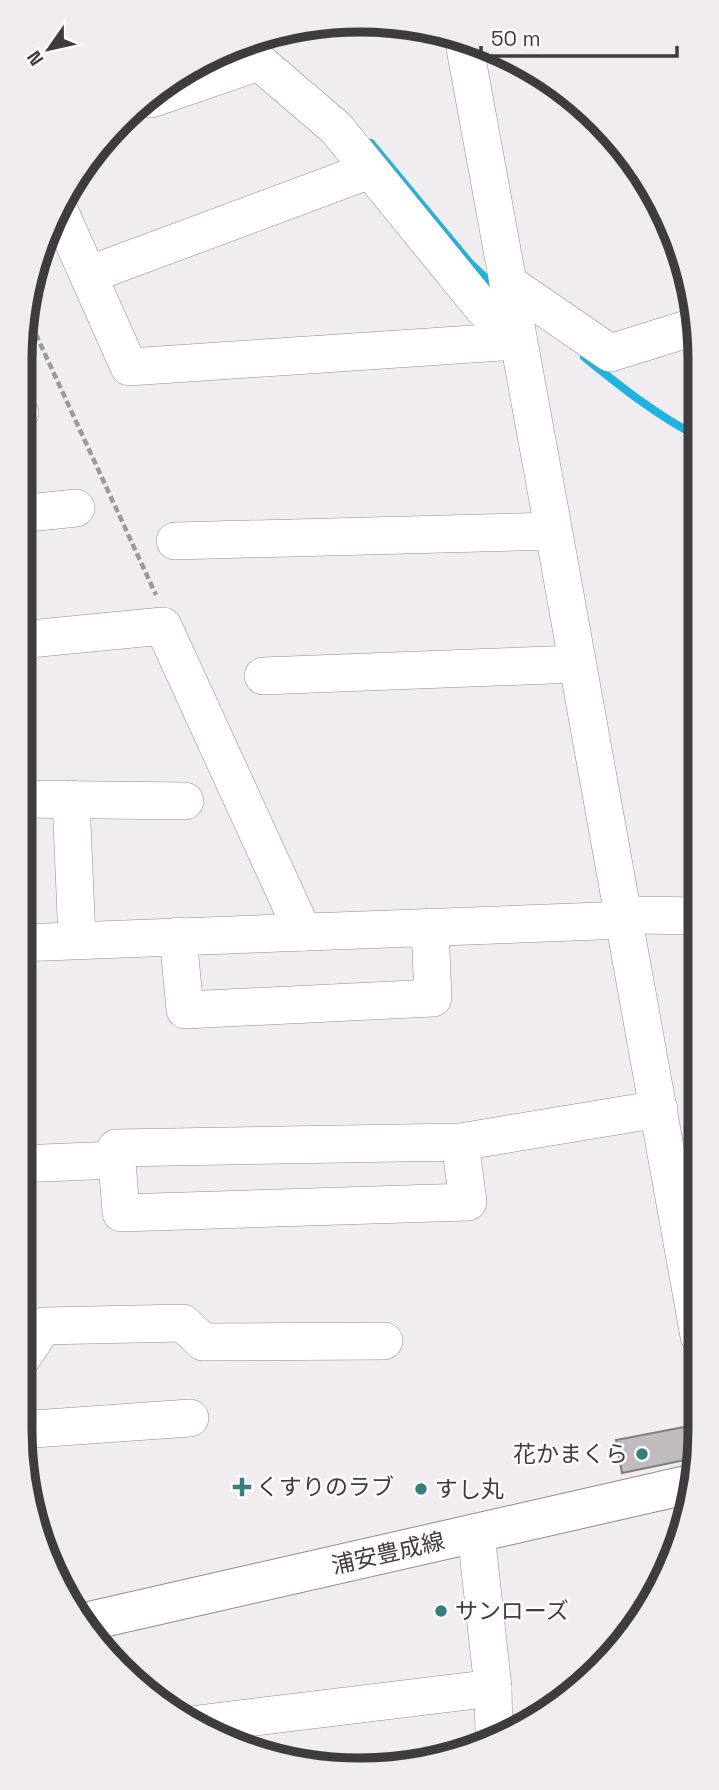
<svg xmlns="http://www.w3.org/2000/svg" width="719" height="1790" font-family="'Space Grotesk','Noto Sans JP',sans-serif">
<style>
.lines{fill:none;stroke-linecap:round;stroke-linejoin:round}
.stream{stroke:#1eb4df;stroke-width:8}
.building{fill:#bfbbbf;stroke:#807c80;stroke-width:2}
.minor-casing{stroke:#8f8c8f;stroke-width:38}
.major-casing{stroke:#8f8c8f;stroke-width:40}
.path{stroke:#9c999c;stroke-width:4.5;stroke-dasharray:7 3.5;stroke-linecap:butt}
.minor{stroke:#fff;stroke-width:37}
.major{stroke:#fff;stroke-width:38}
.poi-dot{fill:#367f7d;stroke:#fefafe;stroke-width:2.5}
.labels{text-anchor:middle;stroke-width:5;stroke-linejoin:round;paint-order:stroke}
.poi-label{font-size:23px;fill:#3e3c3e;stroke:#fefafe;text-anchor:start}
.street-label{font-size:23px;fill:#3e3c3e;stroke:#fefafe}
.rim{fill:none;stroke:#3e3c3e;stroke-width:9}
</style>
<rect width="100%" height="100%" fill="#f1ecf0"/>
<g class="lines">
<!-- stream -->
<g class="stream">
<polyline points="371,143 470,263 495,287"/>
<path d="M 584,357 C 619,385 657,416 697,436"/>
</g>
</g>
<!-- building -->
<polygon class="building" points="700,1424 695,1458 622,1473 616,1440"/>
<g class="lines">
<defs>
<g id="minor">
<path d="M 463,37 C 542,470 623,902 699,1336"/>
<polyline points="151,99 259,62 336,128 482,307 518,341"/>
<polyline points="60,212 129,367 518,341"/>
<polyline points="88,275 370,170"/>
<polyline points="508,283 610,353 697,326"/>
<polyline points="19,413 20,413"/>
<polyline points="19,514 76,508"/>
<polyline points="175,541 553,531"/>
<polyline points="19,640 163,626 303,932"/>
<polyline points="263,676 577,664"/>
<polyline points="19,799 185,801"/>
<polyline points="71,799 77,940"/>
<polyline points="178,936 185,1010 433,998 430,927"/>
<polyline points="19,943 626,920 638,915 698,916"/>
<polyline points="460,1142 468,1202 121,1213 116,1148 460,1142 659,1109"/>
<polyline points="19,1164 116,1160"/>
<polyline points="19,1362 44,1326 183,1323 203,1342 384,1341"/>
<polyline points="19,1430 190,1418"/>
<polyline points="476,1533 493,1688 494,1738"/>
<polyline points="190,1725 493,1688"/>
</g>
<polyline id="major" points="85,1622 691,1484"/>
</defs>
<!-- minor casing -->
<use href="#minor" class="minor-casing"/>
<!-- major casing -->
<use href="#major" class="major-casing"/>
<!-- path -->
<polyline class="path" points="27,315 156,595"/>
<!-- minor -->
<use href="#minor" class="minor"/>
<!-- major -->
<use href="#major" class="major"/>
</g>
<!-- markers -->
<g class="poi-dot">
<circle cx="642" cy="1454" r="7"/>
<path d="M238.5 1476.5h7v7h7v7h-7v7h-7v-7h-7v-7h7z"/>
<circle cx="421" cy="1489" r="7"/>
<circle cx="441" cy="1611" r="7"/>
</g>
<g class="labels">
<!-- poi labels -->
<g class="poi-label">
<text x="628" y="1462" text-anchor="end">花かまくら</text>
<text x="256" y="1495">くすりのラブ</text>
<text x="435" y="1497">すし丸</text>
<text x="455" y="1619">サンローズ</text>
</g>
<!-- street labels -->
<g class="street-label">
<text transform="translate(388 1553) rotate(-13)" y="8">浦安豊成線</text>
</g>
</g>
<!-- crop -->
<path d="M0 0H719V1790H0ZM360 32H360A328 328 0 0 1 688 360V1430A328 328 0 0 1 360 1758H360A328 328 0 0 1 32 1430V360A328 328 0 0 1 360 32Z" fill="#efebef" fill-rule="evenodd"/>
<path class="rim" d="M360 32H360A328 328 0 0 1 688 360V1430A328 328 0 0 1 360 1758H360A328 328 0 0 1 32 1430V360A328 328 0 0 1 360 32Z"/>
<!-- north arrow -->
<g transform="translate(49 49) rotate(236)" stroke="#fefafe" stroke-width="5" paint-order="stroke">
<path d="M0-5L12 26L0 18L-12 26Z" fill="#3e3c3e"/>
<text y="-10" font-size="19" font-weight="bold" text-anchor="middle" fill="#3e3c3e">N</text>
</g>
<!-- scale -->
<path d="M481 46v10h196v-10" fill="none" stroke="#3e3c3e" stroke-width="3.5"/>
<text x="491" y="46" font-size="21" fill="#3e3c3e" stroke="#fefafe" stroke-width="5" paint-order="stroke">50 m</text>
</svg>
